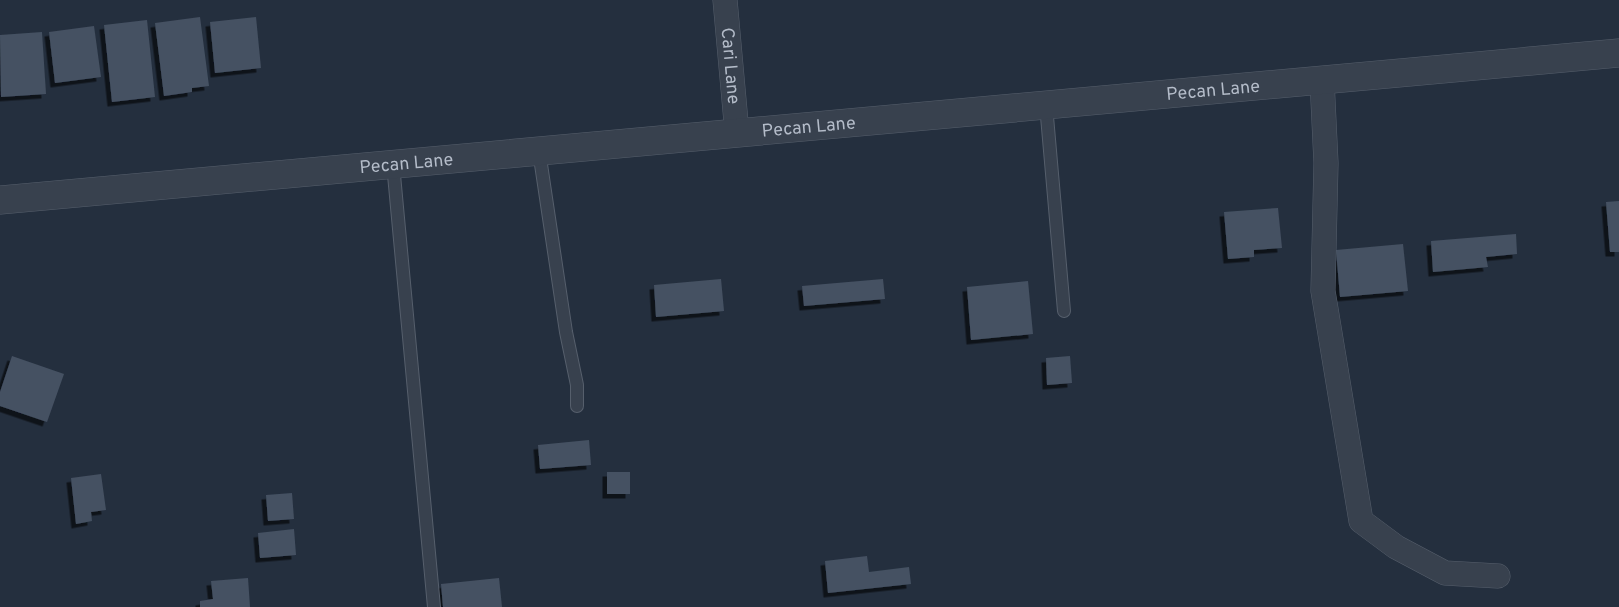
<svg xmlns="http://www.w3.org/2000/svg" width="1619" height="607" font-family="Overpass,sans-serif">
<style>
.building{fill:#455162;filter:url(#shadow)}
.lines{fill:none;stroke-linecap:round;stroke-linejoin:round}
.service-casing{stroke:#565f6c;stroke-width:14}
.minor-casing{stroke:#565f6c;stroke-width:25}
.tertiary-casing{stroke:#565f6c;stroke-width:29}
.service{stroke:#38414e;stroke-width:12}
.minor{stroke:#38414e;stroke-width:24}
.tertiary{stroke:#38414e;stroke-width:28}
.labels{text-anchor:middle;stroke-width:5;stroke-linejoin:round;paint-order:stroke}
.street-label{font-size:18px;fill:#b4bcc9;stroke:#1d2633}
</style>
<defs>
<filter id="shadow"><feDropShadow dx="-4.5" dy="4.5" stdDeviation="0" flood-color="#0009"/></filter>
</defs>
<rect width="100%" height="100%" fill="#242f3e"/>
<!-- building -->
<g class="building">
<polygon points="200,17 209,86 192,88 192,92 164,96 155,23"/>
<polygon points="256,17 261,68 215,73 210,22"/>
<polygon points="147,20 155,97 112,102 104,25"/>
<polygon points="94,26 101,77 55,83 49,32"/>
<polygon points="42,32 46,94 1,97 0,35"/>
<polygon points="1619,201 1619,252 1610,252 1606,202"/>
<polygon points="1278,208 1282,248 1254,250 1254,257 1228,259 1224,212"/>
<polygon points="1516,234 1517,254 1486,257 1488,267 1433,272 1431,241"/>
<polygon points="1403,244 1408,291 1340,297 1336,250"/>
<polygon points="721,279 724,311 656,317 654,285"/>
<polygon points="883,279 885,299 804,306 802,286"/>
<polygon points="1028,281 1033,334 971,340 967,287"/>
<polygon points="12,356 64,374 47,422 0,406 0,392"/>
<polygon points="1070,356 1072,383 1047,385 1046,358"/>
<polygon points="589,440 591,465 540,469 538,445"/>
<rect x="607" y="472" width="23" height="22"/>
<polygon points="101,474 106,510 91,512 92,521 76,524 71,478"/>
<polygon points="292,493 294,519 268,521 266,495"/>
<polygon points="294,529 296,555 260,558 258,533"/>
<polygon points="867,556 869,572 909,567 911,584 828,593 825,561"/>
<polygon points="248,578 250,607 200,607 200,601 213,599 211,581"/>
<polygon points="499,578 502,607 443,607 441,584"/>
</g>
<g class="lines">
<defs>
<g id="service">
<polyline points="1046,105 1064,311"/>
<polyline points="539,151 566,332 577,385 577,406"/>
<polyline points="393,164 434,607"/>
</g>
<g id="minor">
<path id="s1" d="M 725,0 L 737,133"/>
<polyline points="1322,80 1326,163 1323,291 1361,521 1396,547 1445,573 1498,576"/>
</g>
<g id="tertiary">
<path id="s2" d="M 0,200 L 1619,53"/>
</g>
</defs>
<!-- service casing -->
<use href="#service" class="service-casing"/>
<!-- minor casing -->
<use href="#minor" class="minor-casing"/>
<!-- tertiary casing -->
<use href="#tertiary" class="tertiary-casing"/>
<!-- service -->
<use href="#service" class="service"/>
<!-- minor -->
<use href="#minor" class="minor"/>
<!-- tertiary -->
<use href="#tertiary" class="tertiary"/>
</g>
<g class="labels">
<!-- street labels -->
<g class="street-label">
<text dy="6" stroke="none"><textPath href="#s1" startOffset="66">Cari Lane</textPath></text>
<text dy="6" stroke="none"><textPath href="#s2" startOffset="1218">Pecan Lane</textPath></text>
<text dy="6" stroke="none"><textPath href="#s2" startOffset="812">Pecan Lane</textPath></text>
<text dy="6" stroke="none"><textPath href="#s2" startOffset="408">Pecan Lane</textPath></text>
</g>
</g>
</svg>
